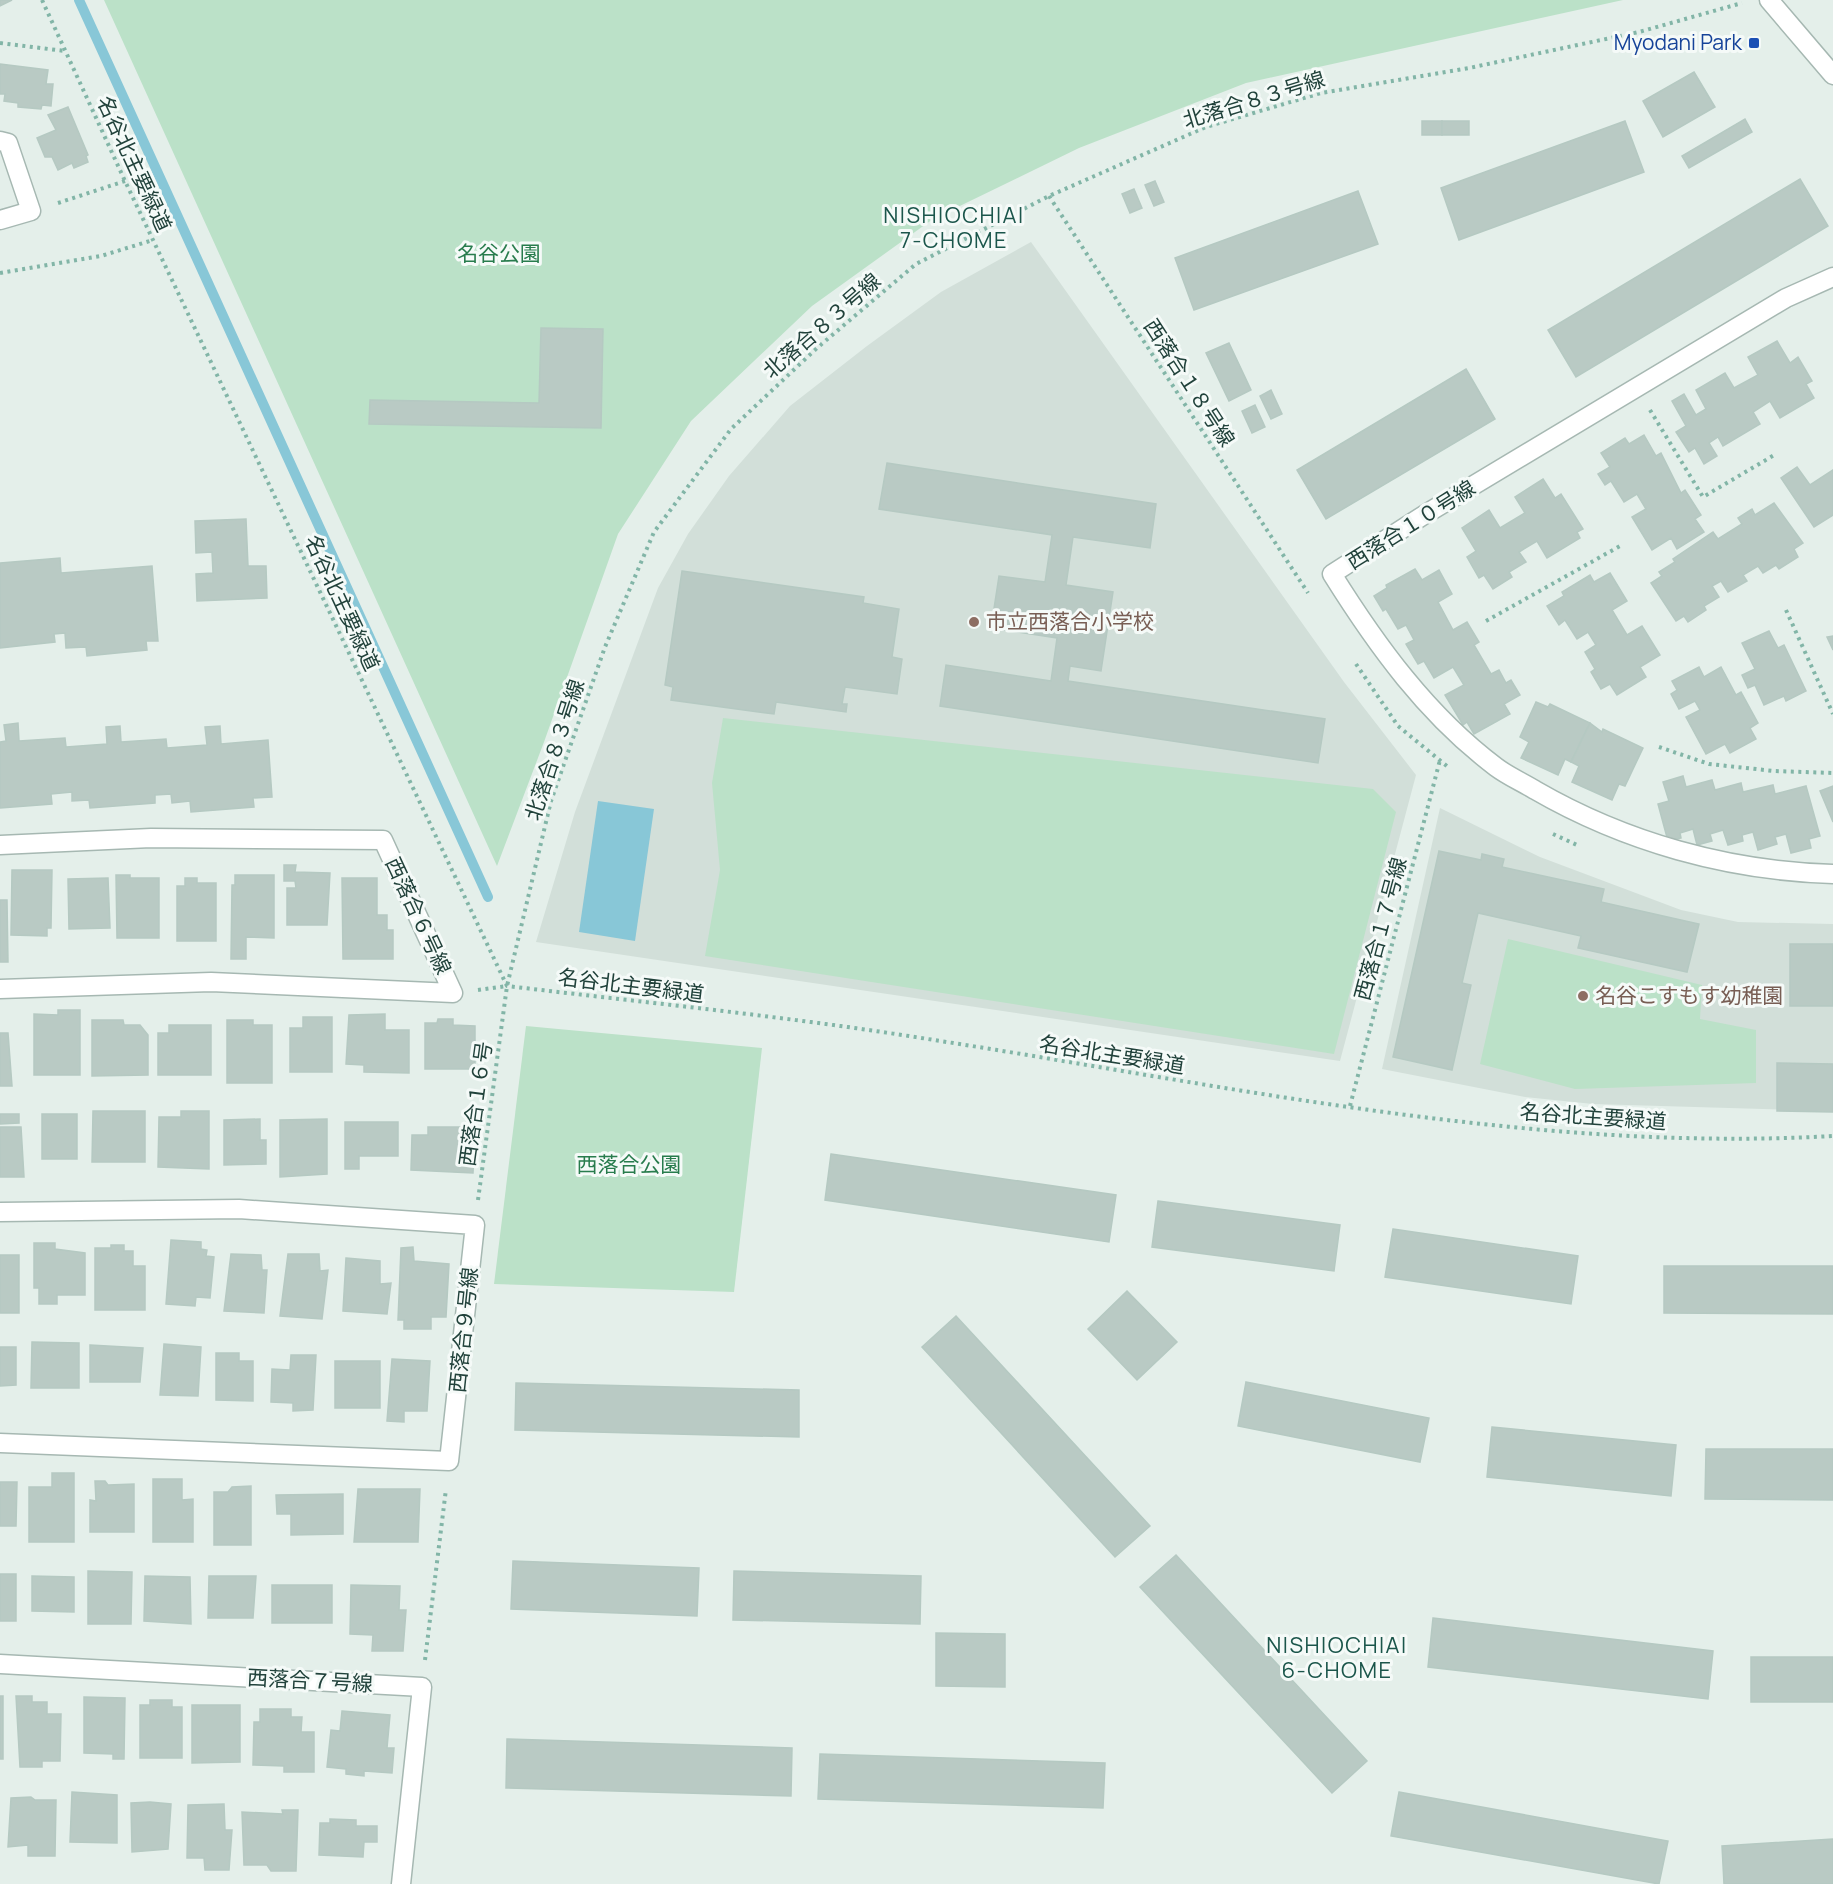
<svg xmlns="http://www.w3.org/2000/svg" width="1833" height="1884" font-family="Manrope,'Noto Sans JP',sans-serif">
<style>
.built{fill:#d2dfd9}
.green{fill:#bbe1c8}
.water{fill:#88c7d7}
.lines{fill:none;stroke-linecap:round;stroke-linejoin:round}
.stream{stroke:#88c7d7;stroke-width:10}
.building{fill:#b9cac4;stroke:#b5c9c2;stroke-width:1.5}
.minor-casing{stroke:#a6b8b2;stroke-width:21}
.path{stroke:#82b5a7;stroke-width:4;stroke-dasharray:3 4.5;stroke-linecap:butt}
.minor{stroke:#fff;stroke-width:18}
.transit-dot{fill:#1a4fb4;stroke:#f5faf8;stroke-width:2}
.education-dot{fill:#8d6e63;stroke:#f5faf8;stroke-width:2}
.labels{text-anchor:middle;stroke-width:6;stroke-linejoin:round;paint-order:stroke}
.transit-label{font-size:21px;fill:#164399;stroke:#f5faf8;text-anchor:end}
.street-label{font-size:21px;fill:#21423b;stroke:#f5faf8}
.park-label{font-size:21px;fill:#287c4d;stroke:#f5faf8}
.education-label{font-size:21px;fill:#785e54;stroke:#f5faf8;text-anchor:start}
.neighbourhood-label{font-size:22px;letter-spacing:1.5px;fill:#1b564b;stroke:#f5faf8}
</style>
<rect width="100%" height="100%" fill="#e4efea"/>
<!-- built -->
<g class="built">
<polygon points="1031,242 1344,682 1416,775 1340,1061 536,942 575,812 658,588 688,534 729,476 790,406 867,346 941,292"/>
<polygon points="1440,808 1540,857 1681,910 1738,922 1833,924 1833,1111 1593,1104 1525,1097 1382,1069"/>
</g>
<!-- green -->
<g class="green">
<polygon points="104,0 1623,0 1246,83 1079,148 933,219 812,306 691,421 618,534 544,742 497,866"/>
<polygon points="723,718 1373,789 1396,812 1334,1054 705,956 720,870 712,783"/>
<polygon points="1508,939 1702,985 1700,1019 1756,1030 1756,1083 1575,1089 1480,1064"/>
<polygon points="526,1026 762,1048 734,1292 494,1284"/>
</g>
<!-- water -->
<polygon class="water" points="598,801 654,809 635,941 579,932"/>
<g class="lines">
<!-- stream -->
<polyline class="stream" points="79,0 488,897"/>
</g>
<!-- building -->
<g class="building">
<polygon points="0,0 12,0 0,6"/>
<polygon points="0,64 48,70 46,84 53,84 51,106 42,105 41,109 18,107 18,103 4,101 5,94 0,94"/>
<polygon points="1694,72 1715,107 1663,137 1643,101"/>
<polygon points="68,107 88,155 86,156 88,162 74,168 72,163 58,170 52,157 45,157 37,138 56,130 48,115"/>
<polygon points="1745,119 1752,132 1689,168 1682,156"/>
<rect x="1422" y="121" width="20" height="14"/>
<rect x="1442" y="121" width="27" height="14"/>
<polygon points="1625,121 1644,172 1459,240 1441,188"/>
<polygon points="1800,179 1828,226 1576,377 1548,330"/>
<polygon points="1155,181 1164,202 1154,206 1145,185"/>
<polygon points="1134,189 1142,208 1130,213 1122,194"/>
<polygon points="1358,191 1378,244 1194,310 1175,258"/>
<polygon points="541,328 603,329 601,428 369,424 370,400 539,403"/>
<polygon points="1777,341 1790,363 1798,357 1812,381 1806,384 1814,398 1780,418 1770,401 1753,412 1760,424 1723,446 1718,437 1709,443 1717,456 1704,464 1695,448 1689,452 1676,432 1686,426 1672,401 1684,394 1696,415 1706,409 1696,390 1725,373 1734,388 1758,375 1748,357"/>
<polygon points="1229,343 1251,390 1229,401 1206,353"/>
<polygon points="1466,369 1495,419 1326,519 1297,470"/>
<polygon points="1271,390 1282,414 1271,419 1260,396"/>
<polygon points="1255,405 1265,427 1252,433 1242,411"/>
<polygon points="1644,435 1656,456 1661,453 1681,493 1685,490 1701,515 1695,519 1704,532 1677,549 1671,538 1652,550 1632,517 1646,509 1637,494 1624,502 1611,481 1605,485 1598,474 1610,467 1601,453 1625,438 1629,444"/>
<polygon points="887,463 1156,504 1150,548 1073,537 1066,585 1113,592 1101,671 1070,666 1068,681 1325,719 1318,763 940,706 946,665 1051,681 1057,638 991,628 999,576 1045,582 1052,535 879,509"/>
<polygon points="1797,467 1810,485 1833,470 1833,515 1814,527 1781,478"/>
<polygon points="1543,479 1555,498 1561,494 1583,529 1577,532 1580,538 1547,558 1537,541 1519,552 1526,562 1509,572 1512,577 1493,589 1484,575 1479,578 1467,557 1476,551 1462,528 1489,510 1500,528 1525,513 1515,497"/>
<polygon points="1774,503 1803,543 1794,549 1798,557 1779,569 1776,565 1763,573 1758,566 1743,575 1747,581 1728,592 1721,581 1712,586 1719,597 1704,606 1706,610 1688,622 1684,616 1676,621 1651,583 1662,576 1659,572 1675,562 1673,559 1713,532 1718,539 1742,524 1738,518 1752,509 1755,515"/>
<polygon points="246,519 248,566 266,566 267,598 197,601 196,574 213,573 212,552 196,553 195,521"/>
<polygon points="60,558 61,573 152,566 158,641 146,641 147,650 87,656 86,647 66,648 65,633 54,634 55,642 0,648 0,563"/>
<polygon points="1415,569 1422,580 1439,570 1452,594 1438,602 1453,630 1467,622 1479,642 1474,645 1491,674 1499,670 1506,683 1511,680 1520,695 1504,704 1510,714 1474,734 1467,722 1463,725 1445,695 1464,685 1453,667 1434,678 1424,661 1418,664 1406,644 1414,640 1406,625 1398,629 1386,609 1383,611 1374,596 1387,588 1386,585"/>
<polygon points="682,571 864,597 863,603 899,609 892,657 902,659 897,694 845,687 842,704 847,704 846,712 776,702 774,714 671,700 673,687 665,685"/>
<polygon points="1610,573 1627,601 1612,610 1627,635 1642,626 1660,655 1640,667 1646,677 1617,695 1610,684 1601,689 1591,672 1595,669 1585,652 1596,645 1588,632 1577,639 1565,620 1559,625 1547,606 1564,596 1562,592 1590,575 1594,582"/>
<polygon points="1769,631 1778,648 1784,645 1806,691 1786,701 1784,696 1764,705 1755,685 1748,688 1742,675 1755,669 1742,643"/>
<polygon points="1833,636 1833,650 1827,637"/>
<polygon points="1699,667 1704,677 1721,667 1736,695 1741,692 1758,723 1750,728 1756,739 1730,753 1725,744 1706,754 1686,717 1700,710 1695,701 1679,709 1671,694 1677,690 1672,681"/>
<polygon points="1536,702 1548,707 1550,704 1590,723 1571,762 1565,759 1558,775 1521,758 1529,742 1520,737"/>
<polygon points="18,723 19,741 65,738 66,747 107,744 106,727 120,726 121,742 166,739 167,748 207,745 205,727 220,726 221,744 268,740 272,797 253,798 254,807 191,812 190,801 172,803 171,794 155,795 155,803 90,808 89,800 72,801 72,792 51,794 52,804 0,808 0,742 6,741 4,725"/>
<polygon points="1590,723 1602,732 1603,729 1643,748 1625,786 1619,784 1612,800 1572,782 1579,766 1571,762"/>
<polygon points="1683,776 1686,787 1712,780 1715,790 1741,783 1743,792 1773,785 1775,794 1806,786 1820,836 1809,839 1811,848 1791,853 1786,834 1775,837 1777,844 1758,850 1753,832 1742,835 1743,841 1728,845 1723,830 1710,834 1712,841 1697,845 1693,829 1680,833 1681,838 1668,841 1658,804 1669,801 1663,782"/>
<polygon points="1833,786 1833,822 1820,791"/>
<polygon points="1439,851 1481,860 1482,854 1504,859 1502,867 1604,889 1601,902 1699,924 1687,972 1578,948 1581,936 1478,913 1462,983 1471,985 1452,1070 1393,1057"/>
<polygon points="284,865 296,865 295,872 330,873 327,925 287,925 287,888 296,888 295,881 284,881"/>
<polygon points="12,870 52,870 51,928 47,928 47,936 11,935"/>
<polygon points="116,875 130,875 130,878 159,878 159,938 117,938"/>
<polygon points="235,875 274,875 274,938 246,937 246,959 231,959 232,885 235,885"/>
<polygon points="108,878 110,928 69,929 68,879"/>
<polygon points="185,878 197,878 197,883 216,883 216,941 177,941 177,886 185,886"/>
<polygon points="342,878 377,878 377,915 387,915 387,930 393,930 393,959 343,959"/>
<polygon points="0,900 7,900 8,962 0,962"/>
<rect x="1790" y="944" width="43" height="62"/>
<polygon points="58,1010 80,1010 80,1075 34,1075 34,1014 58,1015"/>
<polygon points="385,1014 385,1030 409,1030 409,1073 364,1072 364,1065 346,1064 349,1015"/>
<polygon points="303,1017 332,1017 332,1072 290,1072 290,1028 303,1028"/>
<polygon points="438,1019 453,1019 453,1025 475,1026 475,1069 425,1069 425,1023 437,1023"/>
<polygon points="92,1020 123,1020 124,1025 140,1025 148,1035 148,1075 92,1076"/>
<polygon points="227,1020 253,1020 253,1025 272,1025 272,1083 227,1083"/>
<polygon points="169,1025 211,1025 211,1075 158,1075 158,1033 169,1033"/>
<polygon points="0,1033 8,1033 12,1086 0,1086"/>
<polygon points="1777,1063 1833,1064 1833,1112 1777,1111"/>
<polygon points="93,1111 145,1111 145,1162 92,1162"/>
<polygon points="181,1111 209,1111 209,1169 158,1167 159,1117 181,1117"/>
<polygon points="0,1114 19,1114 19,1123 0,1124"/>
<rect x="42" y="1114" width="35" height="45"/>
<polygon points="260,1119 260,1140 266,1140 266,1164 224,1165 224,1120"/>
<polygon points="327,1119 327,1174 280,1177 280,1120"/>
<polygon points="345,1122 398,1122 398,1156 359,1156 359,1169 345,1169"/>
<polygon points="0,1127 21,1127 24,1177 0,1177"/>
<polygon points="428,1127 475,1127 473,1173 411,1170 412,1135 428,1135"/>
<polygon points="831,1154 1116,1195 1109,1242 825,1200"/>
<polygon points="1158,1201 1340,1225 1334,1271 1152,1247"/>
<polygon points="1393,1229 1578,1256 1571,1304 1385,1277"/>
<polygon points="171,1240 201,1242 201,1249 207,1250 206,1256 214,1257 210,1298 196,1297 195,1306 166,1304"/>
<polygon points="34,1243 55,1243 55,1249 85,1253 85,1295 57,1295 57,1304 39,1304 39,1288 34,1288"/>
<polygon points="111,1245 124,1245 124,1251 133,1251 133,1266 145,1266 145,1310 95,1310 95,1248 111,1248"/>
<polygon points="413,1247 414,1261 449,1264 446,1317 431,1317 431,1329 404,1329 404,1320 398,1320 401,1248"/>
<polygon points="231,1254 261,1255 262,1270 267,1270 264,1313 224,1311"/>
<polygon points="288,1254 319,1254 320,1271 328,1270 322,1319 280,1316"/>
<rect x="0" y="1255" width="19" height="58"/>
<polygon points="346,1258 380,1261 380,1284 391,1283 387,1314 343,1311"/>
<polygon points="1664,1266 1833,1266 1833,1314 1664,1313"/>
<polygon points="1127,1291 1177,1342 1137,1380 1088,1329"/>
<polygon points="956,1316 1150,1526 1115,1557 922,1347"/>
<polygon points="32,1342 79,1343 79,1388 31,1388"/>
<polygon points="164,1344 201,1347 198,1396 160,1395"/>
<polygon points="90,1345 143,1348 140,1382 90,1382"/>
<polygon points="0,1347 16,1347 16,1385 0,1386"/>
<polygon points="216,1353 239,1353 239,1361 253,1361 253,1401 216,1400"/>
<polygon points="291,1355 316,1355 313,1410 293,1411 293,1403 271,1402 272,1369 290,1370"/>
<polygon points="392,1359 430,1361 427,1411 404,1411 404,1422 387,1421"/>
<rect x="335" y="1361" width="45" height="47"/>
<polygon points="1246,1382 1429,1418 1420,1462 1238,1426"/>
<polygon points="516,1383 799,1390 799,1437 515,1430"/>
<polygon points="1492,1427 1676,1445 1671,1496 1487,1477"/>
<polygon points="1706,1449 1833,1449 1833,1500 1705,1499"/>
<polygon points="52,1473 74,1473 74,1542 29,1542 29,1487 52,1487"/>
<polygon points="153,1479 182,1479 182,1500 193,1499 193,1542 153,1542"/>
<polygon points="95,1481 105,1481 108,1485 134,1484 134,1532 90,1532 90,1500 96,1501"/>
<polygon points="0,1482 17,1482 16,1526 0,1526"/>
<polygon points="251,1486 251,1545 214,1545 214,1492 228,1492 232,1487"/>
<polygon points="358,1489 420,1489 418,1542 354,1542"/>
<polygon points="343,1494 343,1534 291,1535 291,1514 277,1514 276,1495"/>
<polygon points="1176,1555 1367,1761 1332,1793 1140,1587"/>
<polygon points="513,1561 699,1568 697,1616 511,1609"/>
<polygon points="88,1571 132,1572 131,1624 88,1624"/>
<polygon points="734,1571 921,1576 920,1624 733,1620"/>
<rect x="0" y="1574" width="16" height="47"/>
<polygon points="32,1576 74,1577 74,1612 32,1611"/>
<polygon points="145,1576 190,1577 191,1624 144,1621"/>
<polygon points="209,1576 256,1576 253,1618 208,1618"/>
<rect x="272" y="1585" width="60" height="38"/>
<polygon points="351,1585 400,1586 399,1610 406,1610 403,1651 372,1651 373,1635 350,1634"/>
<polygon points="1433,1618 1713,1651 1708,1699 1428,1667"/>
<polygon points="936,1633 1005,1634 1005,1687 936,1686"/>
<rect x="1751" y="1657" width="82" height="45"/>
<rect x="0" y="1696" width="3" height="63"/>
<polygon points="16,1696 32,1696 32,1702 47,1702 47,1714 61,1714 60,1761 42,1761 42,1767 20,1767"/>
<polygon points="84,1697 125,1698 124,1759 113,1759 113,1754 84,1753"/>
<polygon points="150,1700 172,1700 172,1707 182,1707 182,1758 140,1758 140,1705 150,1705"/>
<polygon points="192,1705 240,1705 240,1762 192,1763"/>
<polygon points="260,1709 291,1709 291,1717 302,1717 301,1732 314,1732 314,1772 284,1772 284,1766 253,1765 254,1722 260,1722"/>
<polygon points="342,1711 390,1715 387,1748 394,1748 392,1773 364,1771 364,1776 346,1774 346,1769 327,1767 331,1730 340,1731"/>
<polygon points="507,1739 792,1748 791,1796 506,1788"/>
<polygon points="820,1754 1105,1763 1103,1808 818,1799"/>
<polygon points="72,1792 117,1795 117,1843 70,1842"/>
<polygon points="1399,1792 1668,1841 1659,1884 1391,1836"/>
<polygon points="31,1797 35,1800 56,1800 55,1856 28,1856 28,1845 8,1847 11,1798"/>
<polygon points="150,1802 171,1804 168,1849 132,1852 131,1803"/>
<polygon points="224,1804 225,1830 232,1830 229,1870 205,1870 204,1858 187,1858 188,1805"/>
<polygon points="282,1810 298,1810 296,1871 271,1871 267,1865 244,1865 242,1812 283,1814"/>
<polygon points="330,1819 356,1820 356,1826 377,1826 377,1842 364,1842 363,1857 319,1855 320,1823 330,1823"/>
<polygon points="1833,1839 1833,1884 1724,1884 1722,1846"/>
</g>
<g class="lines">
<defs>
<g id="minor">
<polyline points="1769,0 1833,75"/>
<polyline points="0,141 8,143 31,211 0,220"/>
<path d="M 1833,277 L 1786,298 L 1424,515 L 1332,574 C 1377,646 1427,715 1496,767 C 1508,776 1522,782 1535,790 C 1625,842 1728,871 1833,874"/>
<polyline points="0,845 151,838 383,840 453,993 211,982 0,989"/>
<polyline points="0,1212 239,1209 475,1225 449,1461 0,1443"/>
<polyline points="0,1664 422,1687 401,1884"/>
</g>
</defs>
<!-- minor casing -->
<use href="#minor" class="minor-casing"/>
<!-- path -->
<g class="path">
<path d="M 42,0 L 125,181 L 507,986 C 649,1003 792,1017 934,1040 C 1231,1086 1530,1153 1833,1136"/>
<polyline points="0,43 65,51"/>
<polyline points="1049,196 1308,593"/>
<polyline points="58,203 125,181"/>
<polyline points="0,273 101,256 153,240"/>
<polyline points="1650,410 1703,497 1776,454"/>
<polyline points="1786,610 1833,714"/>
<polyline points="1486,621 1620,546"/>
<polyline points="1356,664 1398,726 1448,767"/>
<polyline points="1659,747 1709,764 1774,771 1833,773"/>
<polyline points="1553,834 1579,846"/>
<polyline points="478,990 507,986"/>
<polyline points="1350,1106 1440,760"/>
<polyline points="478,1200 507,986 551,801 605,647 654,532 731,429 817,348 916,264 1049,196 1206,127 1321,93 1469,68 1639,32 1742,3"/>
<polyline points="425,1660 446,1489"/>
</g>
<!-- minor -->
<use href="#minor" class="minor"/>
</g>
<!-- markers -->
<rect class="transit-dot" x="1748" y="37" width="12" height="12" rx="3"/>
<g class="education-dot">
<circle cx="974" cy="622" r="6"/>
<circle cx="1583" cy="996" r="6"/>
</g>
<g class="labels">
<!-- transit labels -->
<g class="transit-label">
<text x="1742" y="50">Myodani Park</text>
</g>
<!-- street labels -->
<g class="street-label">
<text transform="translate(1254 100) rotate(-17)" y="7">北落合８３号線</text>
<text transform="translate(134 164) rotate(65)" y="7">名谷北主要緑道</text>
<text transform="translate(822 326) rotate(-41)" y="7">北落合８３号線</text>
<text transform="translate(1189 383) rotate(57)" y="7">西落合１８号線</text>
<text transform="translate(1411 525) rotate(-32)" y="7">西落合１０号線</text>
<text transform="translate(342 603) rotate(65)" y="7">名谷北主要緑道</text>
<text transform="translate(555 750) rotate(-72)" y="7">北落合８３号線</text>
<text transform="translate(418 916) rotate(65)" y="7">西落合６号線</text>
<text transform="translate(1381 929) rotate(-75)" y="7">西落合１７号線</text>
<text transform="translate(631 986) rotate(7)" y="7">名谷北主要緑道</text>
<text transform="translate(1112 1055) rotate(9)" y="7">名谷北主要緑道</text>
<text transform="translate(476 1104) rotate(-82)" y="7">西落合１６号</text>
<text transform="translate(1593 1117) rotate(4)" y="7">名谷北主要緑道</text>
<text transform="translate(464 1330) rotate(-84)" y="7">西落合９号線</text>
<text transform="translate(310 1681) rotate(3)" y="7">西落合７号線</text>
</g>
<!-- park labels -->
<g class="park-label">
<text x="499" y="261">名谷公園</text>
<text x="629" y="1172">西落合公園</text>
</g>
<!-- education labels -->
<g class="education-label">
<text x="986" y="629">市立西落合小学校</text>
<text x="1595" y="1003">名谷こすもす幼稚園</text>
</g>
<!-- neighbourhood labels -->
<g class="neighbourhood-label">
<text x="954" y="223">NISHIOCHIAI<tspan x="954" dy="25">7-CHOME</tspan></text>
<text x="1337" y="1653">NISHIOCHIAI<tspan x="1337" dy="25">6-CHOME</tspan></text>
</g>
</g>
</svg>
